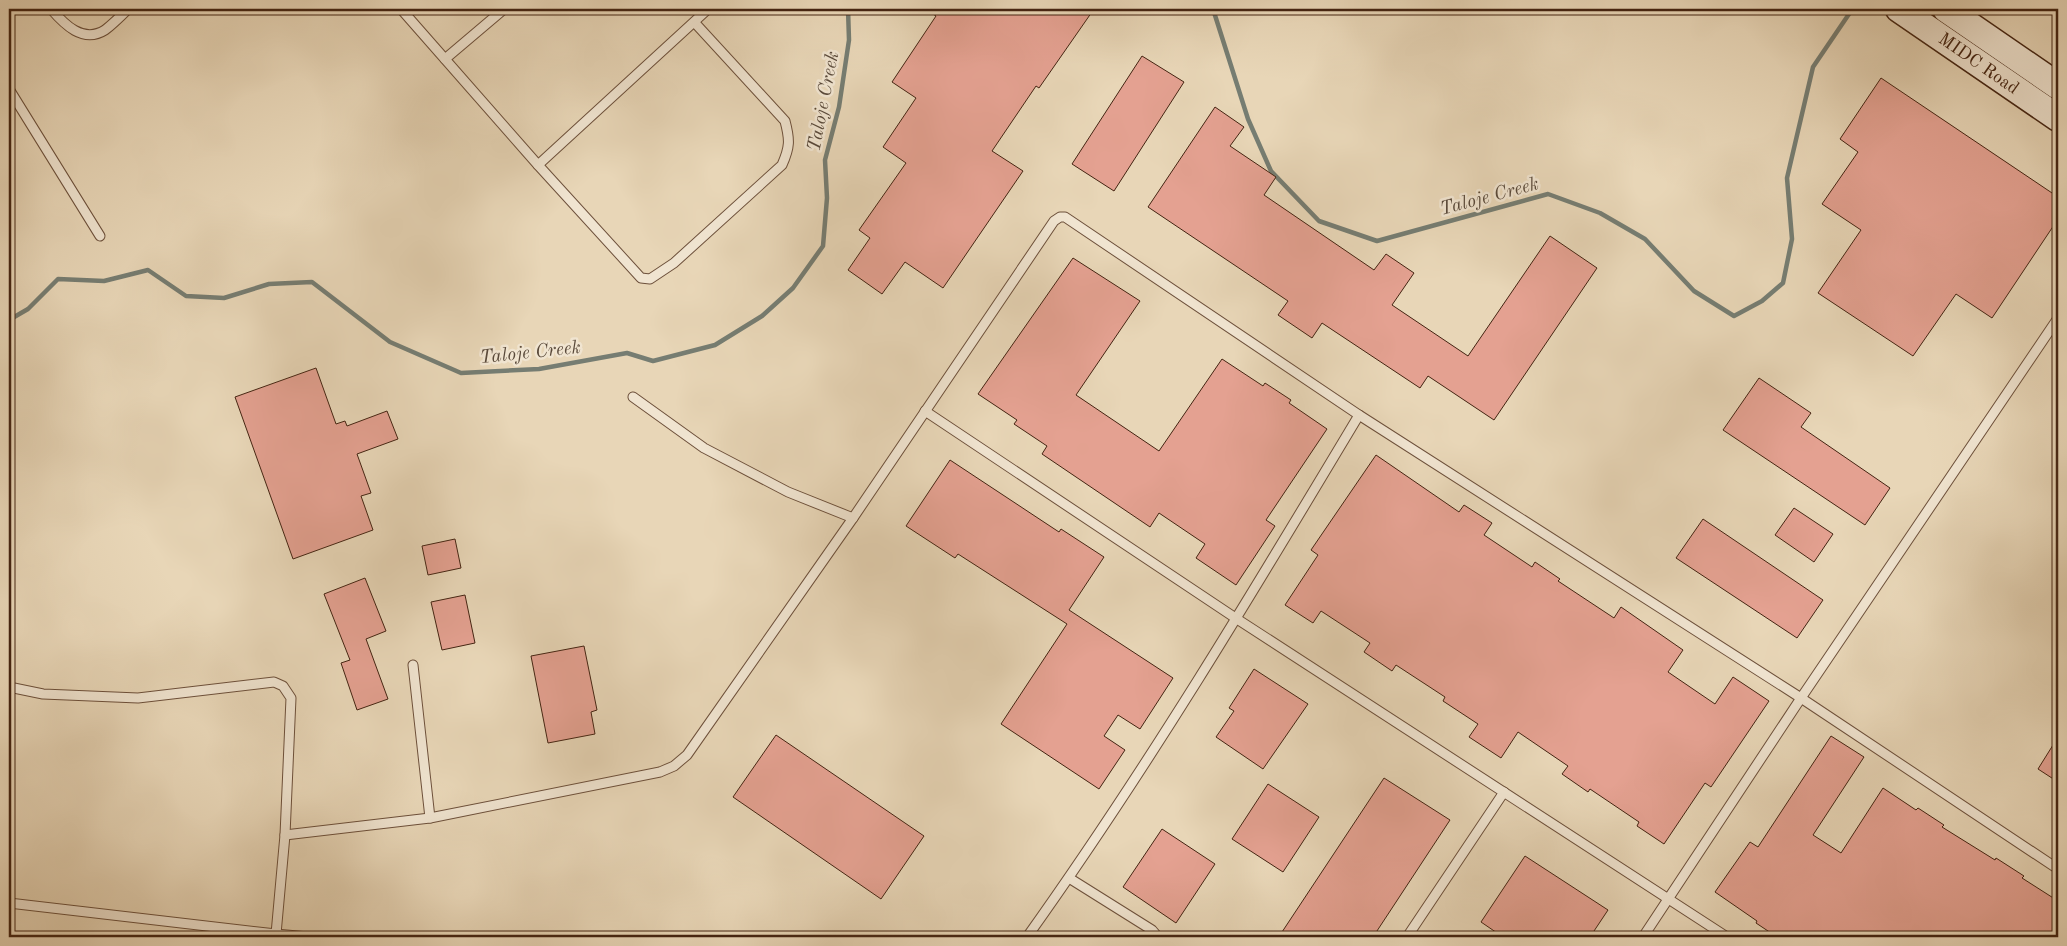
<svg xmlns="http://www.w3.org/2000/svg" width="2067" height="946" font-family="'Old Standard TT',serif">
<style>
.lines{fill:none;stroke-linecap:round;stroke-linejoin:round}
.stream{stroke:#767d72;stroke-width:4.5}
.building{fill:#e4a191;stroke:#442412}
.lane-casing{stroke:#6d503b;stroke-width:11}
.secondary-casing{stroke:#442412;stroke-width:29}
.lane{stroke:#f0e4d0;stroke-width:9}
.secondary{stroke:#f0e4d0;stroke-width:26}
.labels{text-anchor:middle;stroke-width:5;stroke-linejoin:round;paint-order:stroke}
.street-label{font-size:18px;fill:#442412;stroke:#f0e4d0}
.water-label{font-size:19px;font-style:italic;fill:#59493a;stroke:#f0e4d0}
</style>
<rect width="100%" height="100%" fill="#e8d6b7"/>
<filter id="stains"><feTurbulence type="fractalNoise" baseFrequency=".004" numOctaves="4"/><feColorMatrix values="0 0 0 0 .2 0 0 0 0 .09 0 0 0 0 .02 0 0 0 .5 -.17"/></filter>
<radialGradient id="worn" r=".72"><stop offset=".6" stop-color="#630" stop-opacity="0"/><stop offset="1" stop-color="#630" stop-opacity=".3"/></radialGradient>
<g class="lines">
<!-- stream -->
<g class="stream">
<polyline points="1213,9 1248,119 1271,171 1319,221 1377,241 1548,194 1600,213 1645,239 1694,291 1734,316 1762,301 1783,283 1792,239 1787,178 1813,67 1849,14 1855,9"/>
<polyline points="9,320 28,309 58,279 104,281 148,270 186,296 224,298 269,284 312,282 390,342 461,373 539,369 627,353 653,361 715,345 762,316 793,288 823,246 827,198 825,160 839,107 849,40 848,9"/>
</g>
</g>
<!-- building -->
<g class="building">
<polygon points="925,9 1094,9 1039,88 1036,86 992,151 1023,171 943,288 905,262 882,294 848,270 870,238 859,230 906,163 883,147 916,98 892,82 936,16"/>
<polygon points="1142,56 1184,82 1114,191 1072,164"/>
<polygon points="1881,78 2058,197 2058,219 1992,318 1956,294 1913,356 1818,293 1861,230 1822,204 1858,152 1840,139"/>
<polygon points="1215,107 1244,127 1230,146 1276,177 1264,195 1374,270 1386,254 1414,273 1392,305 1468,356 1550,236 1597,268 1494,420 1428,376 1420,388 1322,323 1312,338 1278,315 1288,301 1148,207"/>
<polygon points="1073,258 1140,301 1076,395 1159,451 1222,359 1263,386 1265,383 1291,400 1289,403 1327,429 1266,520 1275,526 1236,585 1196,558 1205,544 1159,513 1150,527 1042,454 1047,446 1014,424 1017,420 978,394"/>
<polygon points="316,368 336,424 345,421 347,426 387,411 398,439 357,454 371,493 361,496 373,530 293,559 235,397"/>
<polygon points="1759,378 1811,413 1801,427 1890,488 1865,525 1723,430"/>
<polygon points="1376,455 1459,512 1464,505 1492,523 1484,535 1532,567 1535,562 1560,579 1558,581 1614,618 1621,607 1683,650 1668,672 1715,704 1733,677 1769,701 1711,787 1705,783 1664,844 1637,826 1639,822 1590,789 1588,792 1562,774 1568,766 1518,732 1501,758 1469,737 1478,724 1443,701 1445,697 1396,665 1392,671 1364,652 1370,643 1321,611 1313,623 1285,605 1318,555 1311,550"/>
<polygon points="950,460 1059,532 1061,529 1104,557 1069,610 1173,678 1140,729 1118,715 1104,736 1125,750 1099,789 1001,724 1067,624 958,554 955,558 906,526"/>
<polygon points="1794,508 1833,534 1814,562 1775,535"/>
<polygon points="1703,519 1823,600 1797,638 1676,558"/>
<polygon points="455,539 461,568 428,575 422,546"/>
<polygon points="365,578 386,631 366,639 388,699 357,710 341,663 350,660 324,594"/>
<polygon points="465,595 475,643 442,650 431,602"/>
<polygon points="584,646 597,710 591,712 595,734 548,743 531,656"/>
<polygon points="1254,669 1308,704 1263,769 1216,737 1234,711 1229,708"/>
<polygon points="776,735 924,836 881,899 733,797"/>
<polygon points="1831,736 1864,757 1813,835 1841,853 1883,788 1916,810 1918,808 1944,825 1942,827 1995,860 1996,858 2024,876 2022,878 2058,901 2058,937 1777,937 1756,923 1757,921 1715,892 1750,842 1758,847"/>
<polygon points="2058,737 2058,782 2038,769"/>
<polygon points="1384,778 1450,820 1373,937 1290,937 1282,932"/>
<polygon points="1268,784 1319,817 1283,872 1232,839"/>
<polygon points="1162,829 1215,864 1176,923 1123,887"/>
<polygon points="1525,856 1608,910 1590,937 1503,937 1481,922"/>
</g>
<g class="lines">
<defs>
<g id="lane">
<path d="M 51,9 C 64,24 83,44 105,30 C 113,24 121,16 128,9"/>
<path d="M 401,9 L 538,165 L 641,278 L 650,279 L 674,263 L 782,165 C 790,147 790,140 785,121 L 695,23"/>
<polyline points="445,59 504,9"/>
<polyline points="9,89 100,236"/>
<polyline points="538,165 708,9"/>
<polyline points="633,397 704,448 788,492 853,518"/>
<polyline points="925,411 1237,619 1727,937"/>
<polyline points="413,665 430,818"/>
<polyline points="9,687 43,694 138,698 274,682 283,686 291,698 285,835 276,934 9,903"/>
<polyline points="285,835 430,818 660,772 674,766 687,755 853,518 1054,221 1060,217 1065,217 1359,415 1801,698 2058,869"/>
<polyline points="1069,878 1152,930 1158,937"/>
<polyline points="276,934 308,937"/>
<path d="M 1027,937 C 1147,769 1253,592 1359,415"/>
<polyline points="1407,937 1504,792"/>
<polyline points="1643,937 1801,698 2058,318"/>
</g>
<g id="secondary">
<polyline points="1899,9 2058,118"/>
<polyline points="1946,9 2058,86"/>
</g>
</defs>
<!-- lane casing -->
<use href="#lane" class="lane-casing"/>
<!-- secondary casing -->
<use href="#secondary" class="secondary-casing"/>
<!-- lane -->
<use href="#lane" class="lane"/>
<!-- secondary -->
<use href="#secondary" class="secondary"/>
</g>
<g class="labels">
<!-- street labels -->
<g class="street-label">
<text transform="translate(1979 63) rotate(35)" y="6">MIDC Road</text>
</g>
<!-- water labels -->
<g class="water-label">
<text transform="translate(822 101) rotate(-79)" y="7">Taloje Creek</text>
<text transform="translate(1489 195) rotate(-15)" y="7">Taloje Creek</text>
<text transform="translate(530 351) rotate(-6)" y="7">Taloje Creek</text>
</g>
</g>
<!-- margin -->
<rect width="2067" height="946" fill="none" stroke="#e8d6b7" stroke-width="30"/>
<rect x="10" y="10" width="2047" height="926" fill="none" stroke="#442412" stroke-width="2.5"/>
<rect x="15" y="15" width="2037" height="916" fill="none" stroke="#442412"/>
<rect width="100%" height="100%" filter="url(#stains)"/>
<rect width="100%" height="100%" fill="url(#worn)"/>
</svg>
